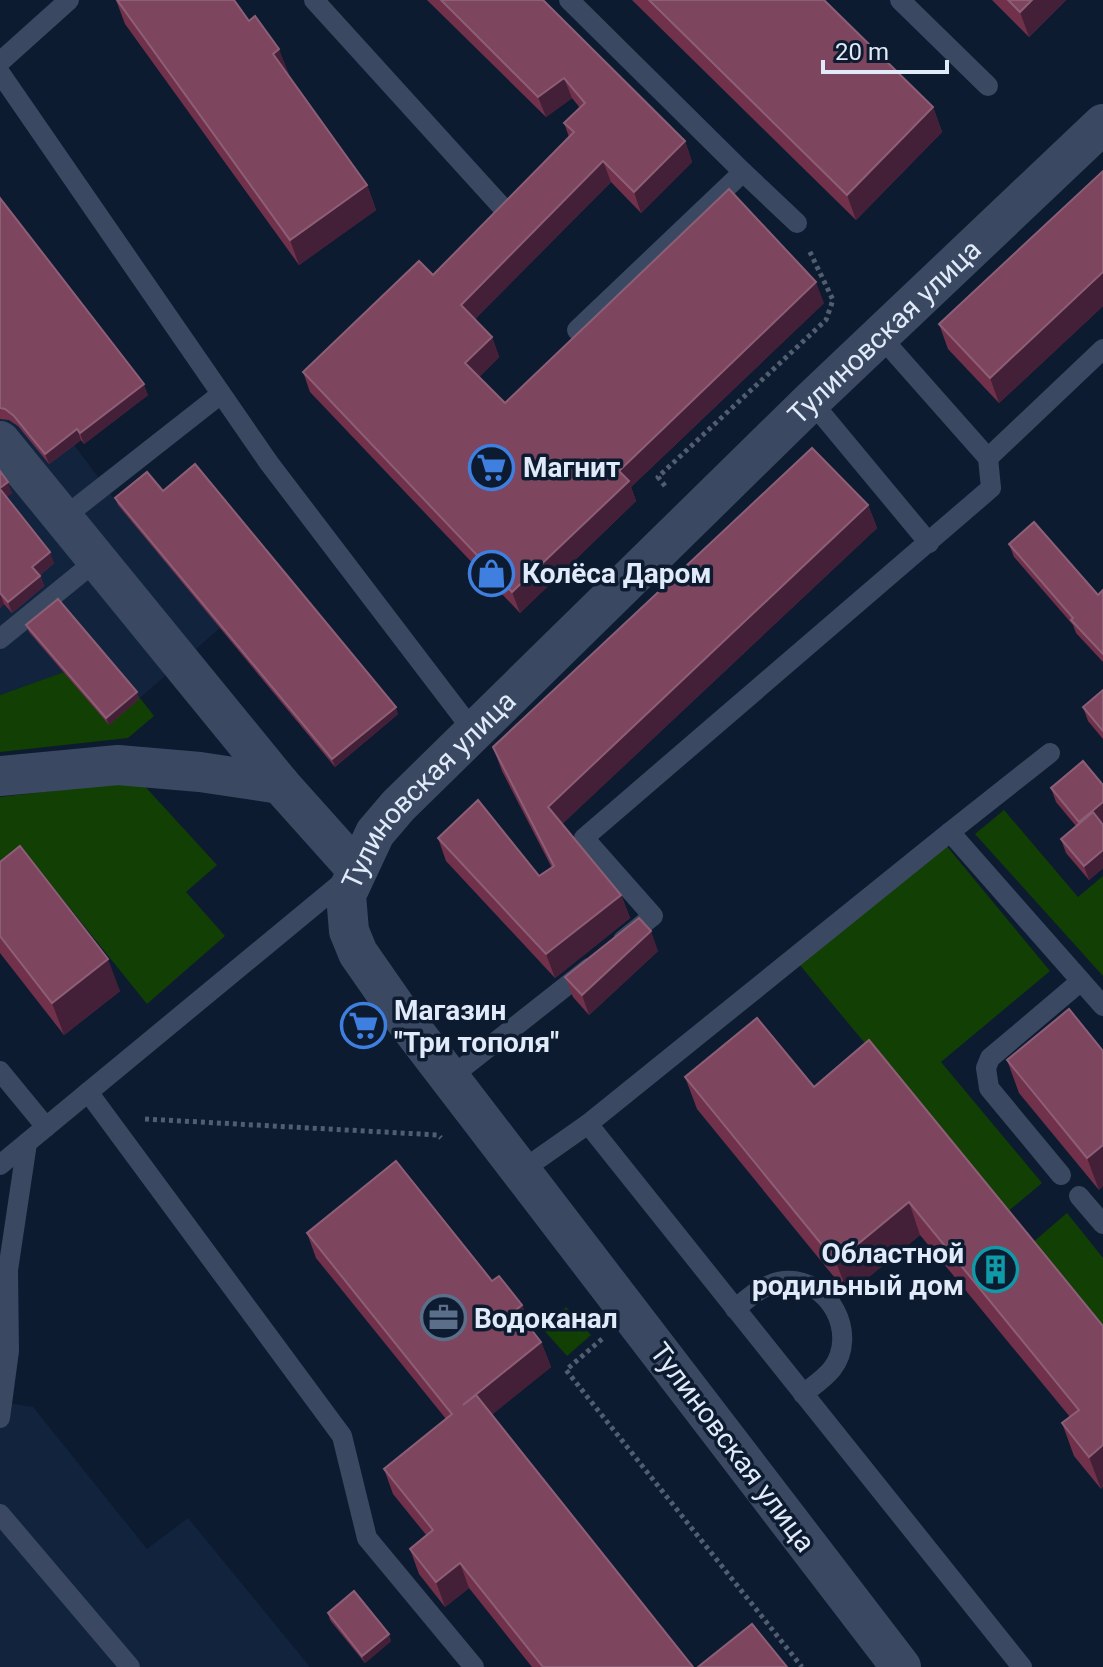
<svg xmlns="http://www.w3.org/2000/svg" width="1103" height="1667" font-family="Roboto,sans-serif">
<style>
.built{fill:#12233e}
.green{fill:#113f04}
.lines{fill:none;stroke-linecap:round;stroke-linejoin:round}
.path{stroke:#515d70;stroke-width:5;stroke-dasharray:4 4;stroke-linecap:butt}
.lane{stroke:#3a4961;stroke-width:20}
.street{stroke:#3a4961;stroke-width:40}
.wall{fill:#71314b}
.shaded-wall{fill:#442038}
.building{fill:#7d455e;stroke:#8d5f76;stroke-width:2}
.labels{text-anchor:middle;stroke-width:7;stroke-linejoin:round;paint-order:stroke}
.street-label{font-size:28px;fill:#e0eaf9;stroke:#0d1b30}
.poi-label{font-size:28px;font-weight:bold;fill:#e0eaf9;stroke:#0d1b30;text-anchor:start}
</style>
<rect width="100%" height="100%" fill="#0d1b30"/>
<!-- built -->
<g class="built">
<polygon points="0,345 118,504 150,479 165,498 329,631 398,714 335,767 220,628 109,725 64,672 0,695"/>
<polygon points="0,1402 33,1407 147,1549 188,1518 310,1667 0,1667"/>
</g>
<!-- green -->
<g class="green">
<polygon points="64,672 109,725 140,698 154,716 128,738 0,752 0,695"/>
<polygon points="140,781 217,865 186,892 225,936 147,1004 36,866 0,894 0,797"/>
<polygon points="1004,810 1078,897 1103,876 1103,976 975,834"/>
<polygon points="945,844 1050,971 941,1062 1042,1183 1006,1213 799,964"/>
<polygon points="1067,1213 1103,1258 1103,1330 1031,1244"/>
<polygon points="566,1307 591,1335 567,1356 542,1328"/>
</g>
<g class="lines">
<!-- path -->
<g class="path">
<polyline points="665,486 658,477 826,320 833,300 809,250"/>
<polyline points="145,1119 438,1135 441,1138"/>
<polyline points="602,1339 566,1370 802,1667"/>
</g>
<!-- lane -->
<g class="lane">
<polyline points="314,0 502,207"/>
<polyline points="569,0 743,172 577,330"/>
<polyline points="900,0 988,86"/>
<polyline points="0,62 69,0"/>
<polyline points="0,73 269,463 474,732"/>
<polyline points="743,172 797,223"/>
<polyline points="881,337 988,458"/>
<polyline points="811,401 929,543"/>
<polyline points="63,518 221,394"/>
<polyline points="0,639 97,560"/>
<polyline points="950,832 1050,753"/>
<polyline points="623,940 653,916 584,838 991,488 988,458 1103,349"/>
<polyline points="0,1071 46,1127"/>
<polyline points="451,1077 589,968"/>
<polyline points="88,1092 342,1436 367,1538 474,1667"/>
<polyline points="588,1124 1022,1667"/>
<polyline points="0,1165 345,880"/>
<polyline points="521,1171 588,1124 950,832 1103,1006"/>
<polyline points="1061,1175 989,1088 986,1068 990,1058 1081,981"/>
<polyline points="1079,1196 1103,1224"/>
<path d="M 735,1309 C 749,1297 765,1283 784,1281 C 829,1277 859,1334 832,1369 C 824,1379 813,1386 803,1394"/>
<polyline points="0,1418 9,1351 8,1270 27,1143"/>
<polyline points="0,1514 130,1667"/>
</g>
<!-- street -->
<g class="street">
<polyline points="0,441 280,784 357,870"/>
<polyline points="0,776 118,765 200,772 280,784"/>
<path id="s1" d="M 901,1667 L 399,1012 L 358,953 L 349,931 L 346,895 L 375,833 L 398,806 L 811,401 L 1103,124"/>
</g>
</g>
<!-- wall -->
<g class="wall">
<polygon points="116,0 289,74 288,75 367,185 376,210 299,265 125,24"/>
<polygon points="427,0 543,0 685,141 692,162 641,213 611,182 475,319 492,337 499,357 479,377 505,403 824,303 631,487 636,501 520,613 310,392 303,372 433,275 569,137 564,123 580,108 572,98 546,117"/>
<polygon points="632,0 824,0 933,107 942,132 856,220"/>
<polygon points="992,0 1066,0 1029,37"/>
<polygon points="1103,171 1103,306 999,403 948,349 939,324"/>
<polygon points="0,198 148,395 84,444 81,440 49,464 18,426 9,420 0,419"/>
<polygon points="0,471 12,493 6,497 54,563 40,575 44,586 12,613 4,604 0,608"/>
<polygon points="115,498 398,714 335,767 118,505"/>
<polygon points="868,505 877,528 562,824 621,895 630,918 555,978 446,861 438,838 539,876 552,868 502,771 493,747"/>
<polygon points="1009,544 1098,595 1103,590 1103,662 1076,633 1073,625 1014,557"/>
<polygon points="26,625 137,692 139,699 109,725 29,632"/>
<polygon points="1103,690 1103,739 1088,721 1083,707"/>
<polygon points="1103,785 1103,821 1101,822 1103,825 1103,868 1089,880 1066,853 1061,839 1076,826 1056,802 1051,788"/>
<polygon points="0,862 120,991 64,1035 0,953"/>
<polygon points="658,951 589,1015 573,997 565,977"/>
<polygon points="1103,1051 1099,1190 1019,1093 1007,1060"/>
<polygon points="685,1077 814,1087 1103,1326 1101,1489 1074,1456 1062,1423 1070,1417 920,1235 848,1294 697,1109"/>
<polygon points="307,1233 492,1281 522,1305 531,1329 541,1342 551,1367 491,1415 693,1667 532,1667 469,1588 445,1607 419,1574 410,1549 427,1536 393,1494 384,1469 446,1419 316,1258"/>
<polygon points="328,1613 391,1641 365,1663 330,1620"/>
</g>
<!-- shaded-wall -->
<g class="shaded-wall">
<polygon points="1032,0 1066,0 1029,37 1020,12"/>
<polygon points="279,49 289,74 282,79 273,54"/>
<polygon points="564,78 572,98 546,117 538,97"/>
<polygon points="933,107 942,132 856,220 847,195"/>
<polygon points="685,141 692,162 641,213 634,192"/>
<polygon points="603,161 611,182 469,325 461,305"/>
<polygon points="367,185 376,210 299,265 290,240"/>
<polygon points="1103,272 1103,306 999,403 990,378"/>
<polygon points="816,282 824,303 631,487 636,501 520,613 512,592 619,471"/>
<polygon points="492,337 499,357 473,384 465,363"/>
<polygon points="144,384 148,395 84,444 80,433"/>
<polygon points="77,429 81,440 49,464 45,454"/>
<polygon points="8,482 12,493 3,500 0,488"/>
<polygon points="868,505 877,528 556,830 548,807"/>
<polygon points="50,552 54,563 36,578 32,567"/>
<polygon points="40,576 44,586 12,613 8,602"/>
<polygon points="0,593 4,604 0,608"/>
<polygon points="137,692 139,699 109,725 106,718"/>
<polygon points="396,707 398,714 335,767 332,759"/>
<polygon points="1103,802 1103,821 1084,836 1079,822"/>
<polygon points="1103,850 1103,868 1089,880 1084,866"/>
<polygon points="621,895 630,918 555,978 546,954"/>
<polygon points="651,931 658,951 589,1015 582,995"/>
<polygon points="108,959 120,991 64,1035 52,1003"/>
<polygon points="1103,1145 1103,1187 1099,1190 1087,1158"/>
<polygon points="909,1202 920,1235 848,1294 836,1262"/>
<polygon points="522,1305 531,1330 516,1310"/>
<polygon points="541,1342 551,1367 472,1431 463,1405"/>
<polygon points="1103,1445 1103,1487 1101,1489 1089,1457"/>
<polygon points="460,1563 469,1588 445,1607 436,1582"/>
<polygon points="389,1634 391,1641 365,1663 362,1656"/>
</g>
<!-- building -->
<g class="building">
<polygon points="117,0 234,0 249,21 255,16 279,49 273,54 367,185 290,240"/>
<polygon points="441,0 543,0 685,141 634,192 603,161 461,305 492,337 465,363 505,403 729,189 816,282 619,471 629,481 512,592 303,372 419,261 433,275 574,132 564,123 585,103 564,78 538,97"/>
<polygon points="649,0 824,0 933,107 847,195"/>
<polygon points="1008,0 1032,0 1020,12"/>
<polygon points="1103,171 1103,272 990,378 939,324"/>
<polygon points="0,198 144,384 80,433 77,429 45,454 14,416 5,409 0,408"/>
<polygon points="812,448 868,505 548,807 621,895 546,954 438,838 478,800 539,876 554,866 493,747"/>
<polygon points="195,464 396,707 332,759 115,498 147,472 163,491"/>
<polygon points="0,471 8,482 0,488"/>
<polygon points="0,489 50,552 32,567 40,576 8,602 0,593"/>
<polygon points="1034,522 1098,595 1103,590 1103,654 1071,620 1073,618 1009,544"/>
<polygon points="58,599 137,692 106,718 26,625"/>
<polygon points="1103,690 1103,731 1083,707"/>
<polygon points="1083,761 1103,785 1103,802 1079,822 1051,788"/>
<polygon points="1093,812 1103,825 1103,850 1084,866 1061,839"/>
<polygon points="20,846 108,959 52,1003 0,936 0,862"/>
<polygon points="639,918 651,931 582,995 565,977"/>
<polygon points="1069,1009 1103,1051 1103,1145 1087,1158 1007,1060"/>
<polygon points="757,1018 814,1087 869,1040 1103,1326 1103,1445 1089,1457 1062,1423 1079,1410 909,1202 836,1262 685,1077"/>
<polygon points="396,1161 492,1281 499,1276 522,1305 516,1310 541,1342 463,1405 476,1395 693,1667 543,1667 460,1563 436,1582 410,1549 433,1530 384,1469 452,1414 307,1233"/>
<polygon points="354,1591 389,1634 362,1656 328,1613"/>
<polygon points="752,1624 787,1667 698,1667"/>
</g>
<!-- icons -->
<defs>
<symbol id="supermarket-ring" viewBox="-11 -11 22 22"><circle r="9.5" fill="#0d1b30" stroke="#3f7fe0" stroke-width="1.5"/><path d="M-6-5.5h2.5l.6 2H6L4.5 2H-2.5L-4.4-4H-6ZM-1.5 3.2a1.3 1.3 0 1 0 .1 0ZM3 3.2a1.3 1.3 0 1 0 .1 0Z" fill="#3f7fe0"/></symbol>
<symbol id="shop-ring" viewBox="-11 -11 22 22"><circle r="9.5" fill="#0d1b30" stroke="#3f7fe0" stroke-width="1.5"/><path d="M-5-2.5h2.3a2.7 3.5 0 0 1 5.4 0H5L5.5 6h-11ZM-1.5-2.5h3a1.5 2.3 0 0 0-3 0Z" fill="#3f7fe0"/></symbol>
<symbol id="building-ring" viewBox="-11 -11 22 22"><circle r="9.5" fill="#0d1b30" stroke="#0f9aa8" stroke-width="1.5"/><path d="M-4-6H4V6H1V3H-1V6H-4ZM-2.5-4.3h1.7v1.8h-1.7ZM.8-4.3h1.7v1.8H.8ZM-2.5-1h1.7V.8h-1.7ZM.8-1h1.7V.8H.8Z" fill="#0f9aa8"/></symbol>
<symbol id="office-ring" viewBox="-11 -11 22 22"><circle r="9.5" fill="#0d1b30" stroke="#5c6f8a" stroke-width="1.5"/><path d="M-6-3h4V-5.5h4V-3h4V5H-6ZM-1-4.5V-3h2v-1.5ZM-6 0V1H6V0Z" fill="#5c6f8a"/></symbol>
</defs>
<g fill-rule="evenodd">
<use href="#supermarket-ring" x="466" y="442" width="51" height="51"/>
<use href="#shop-ring" x="466" y="548" width="51" height="51"/>
<use href="#supermarket-ring" x="338" y="1000" width="51" height="51"/>
<use href="#building-ring" x="970" y="1244" width="51" height="51"/>
<use href="#office-ring" x="418" y="1292" width="51" height="51"/>
</g>
<g class="labels">
<!-- street labels -->
<g class="street-label">
<text dy="10" stroke="none"><textPath href="#s1" startOffset="1740">Тулиновская улица</textPath></text>
<text dy="10" stroke="none"><textPath href="#s1" startOffset="1092">Тулиновская улица</textPath></text>
<text transform="translate(733 1447) rotate(53)" y="10">Тулиновская улица</text>
</g>
<!-- poi labels -->
<g class="poi-label">
<text x="523" y="477">Магнит</text>
<text x="522" y="583">Колёса Даром</text>
<text x="394" y="1020">Магазин<tspan x="394" dy="32">"Три тополя"</tspan></text>
<text x="964" y="1263" text-anchor="end">Областной<tspan x="964" dy="32">родильный дом</tspan></text>
<text x="474" y="1328">Водоканал</text>
</g>
</g>
<!-- scale -->
<path d="M823 60v12h124v-12" fill="none" stroke="#e0eaf9" stroke-width="4"/>
<text x="835" y="60" font-size="24" fill="#e0eaf9" stroke="#0d1b30" stroke-width="6" paint-order="stroke">20 m</text>
</svg>
